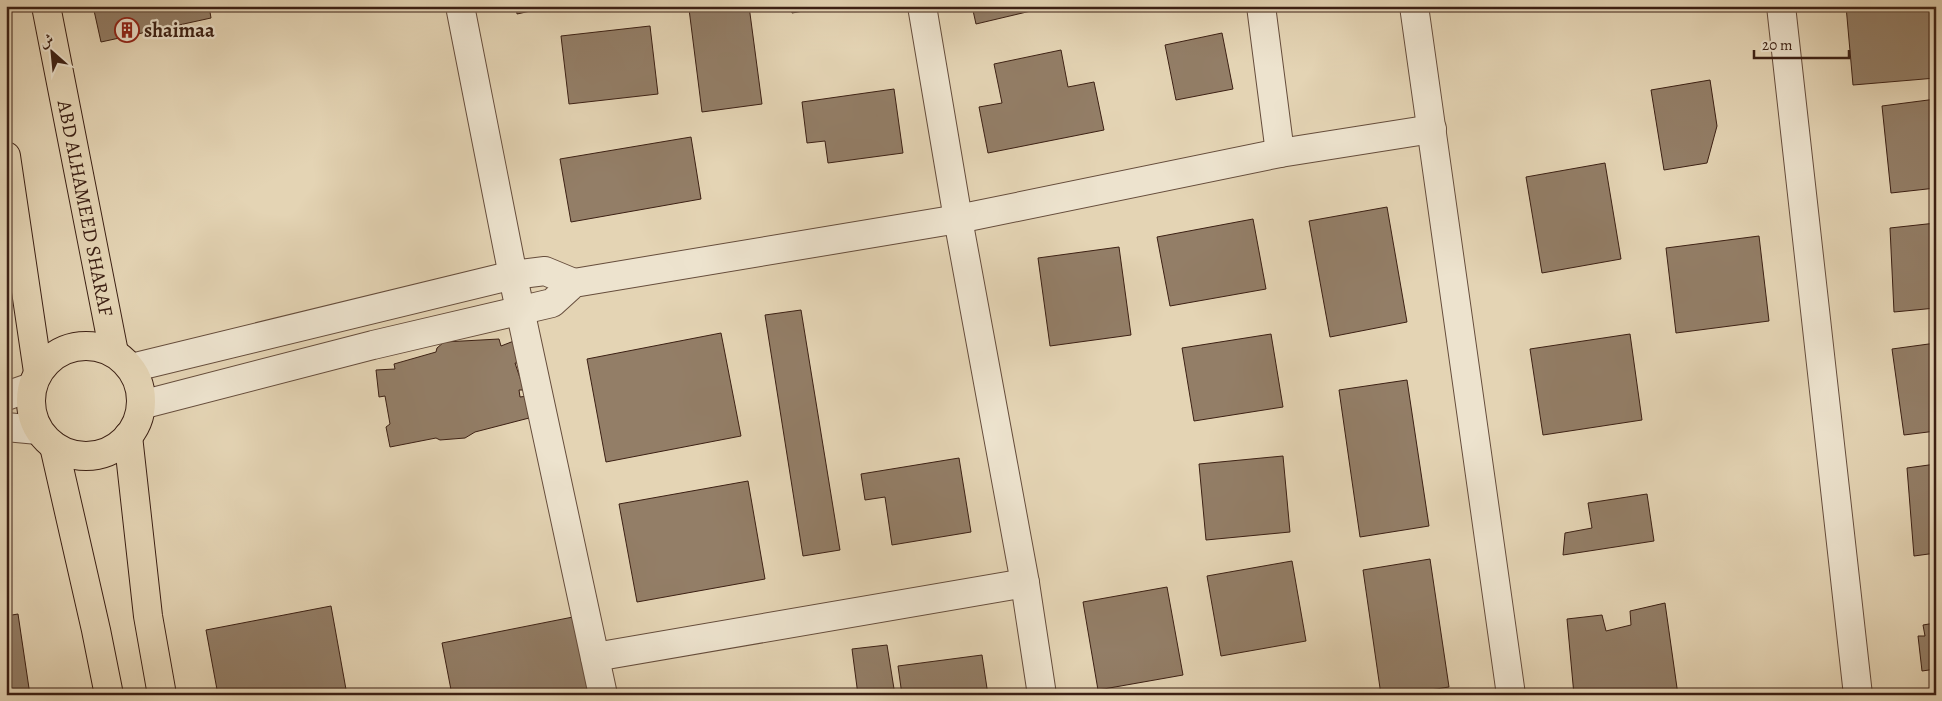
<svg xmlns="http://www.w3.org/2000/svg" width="1942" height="701" font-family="Alegreya,Amiri,serif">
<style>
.building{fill:#937e67;stroke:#3c2014}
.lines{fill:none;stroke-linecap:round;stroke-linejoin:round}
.minor-casing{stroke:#664d3c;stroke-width:30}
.primary-casing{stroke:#3c2014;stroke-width:30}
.minor{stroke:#ede3ce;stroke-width:28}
.primary{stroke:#e4d4b4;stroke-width:28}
.labels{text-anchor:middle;stroke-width:4.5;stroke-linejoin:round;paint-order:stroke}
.poi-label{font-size:20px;font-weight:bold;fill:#3c2014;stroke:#ede3ce;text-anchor:start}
.street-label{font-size:20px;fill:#3c2014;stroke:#ede3ce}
</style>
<rect width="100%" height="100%" fill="#e4d4b4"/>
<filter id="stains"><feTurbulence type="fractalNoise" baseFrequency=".004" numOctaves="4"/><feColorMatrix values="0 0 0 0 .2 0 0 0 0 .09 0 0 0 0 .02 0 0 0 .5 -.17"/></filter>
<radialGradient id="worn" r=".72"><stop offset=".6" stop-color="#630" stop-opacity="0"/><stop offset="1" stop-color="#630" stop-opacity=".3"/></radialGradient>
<!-- building -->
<g class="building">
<polygon points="93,6 209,6 211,18 101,42"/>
<polygon points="516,6 553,6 517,14"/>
<polygon points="710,6 749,6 762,104 702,112 689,9"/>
<polygon points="791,6 832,6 792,13"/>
<polygon points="972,6 1052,6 976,24"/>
<polygon points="1846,6 1936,6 1936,78 1853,85"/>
<polygon points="650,26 658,94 569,104 561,36"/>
<polygon points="1222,33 1233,89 1176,100 1165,45"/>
<polygon points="1061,50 1068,87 1094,82 1104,130 988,153 979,107 1002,103 994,64"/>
<polygon points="1710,80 1717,126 1707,163 1664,170 1651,90"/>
<polygon points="894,89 903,153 828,163 825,141 807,143 802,102"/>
<polygon points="1936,99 1936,188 1891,193 1882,106"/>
<polygon points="691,137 701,199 571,222 560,159"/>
<polygon points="1605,163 1621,259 1542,273 1526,177"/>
<polygon points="1387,207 1407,322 1330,337 1309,221"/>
<polygon points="1253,219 1266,289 1170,306 1157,237"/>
<polygon points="1936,223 1936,308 1894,312 1890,228"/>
<polygon points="1759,236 1769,321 1676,333 1666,248"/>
<polygon points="1119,247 1131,335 1050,346 1038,258"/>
<polygon points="801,310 840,550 803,556 765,315"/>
<polygon points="721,333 741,436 606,462 587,359"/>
<polygon points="1271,334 1283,407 1194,421 1182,348"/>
<polygon points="1630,334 1642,420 1543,435 1530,349"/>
<polygon points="499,339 501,346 519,339 524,363 515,363 524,390 519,390 520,397 528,396 533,417 475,432 465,438 440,440 436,438 390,447 386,427 390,424 385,396 379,397 376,370 395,369 394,364 436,352 437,348 444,342"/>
<polygon points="1936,343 1936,431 1904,435 1892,349"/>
<polygon points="1407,380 1429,526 1360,537 1339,390"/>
<polygon points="1283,456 1290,532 1206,540 1199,464"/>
<polygon points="959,458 971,532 892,545 885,497 865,500 861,474"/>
<polygon points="1936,464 1936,553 1914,556 1907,468"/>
<polygon points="748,481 765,579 637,602 619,504"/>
<polygon points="1647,494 1654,541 1563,555 1565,533 1592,528 1588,503"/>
<polygon points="1430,559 1449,687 1398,695 1381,695 1363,570"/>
<polygon points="1292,561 1306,641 1221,656 1207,576"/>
<polygon points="1167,587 1183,675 1098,690 1083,602"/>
<polygon points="1665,603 1678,695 1574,695 1567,619 1602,615 1606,631 1631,625 1630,611"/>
<polygon points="1932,603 1936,603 1936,669 1922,671 1918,636 1925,636 1923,625 1935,623"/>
<polygon points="331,606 347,695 218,695 206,630"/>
<polygon points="18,614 30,695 6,695 6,616"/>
<polygon points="583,615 597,695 452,695 442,643"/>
<polygon points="887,645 895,695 858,695 852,649"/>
<polygon points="982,655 988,695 902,695 898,666"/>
</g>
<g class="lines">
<defs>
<g id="minor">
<polyline points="460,6 516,291 603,695"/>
<polyline points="922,6 958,219 1025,583 1042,695"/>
<polyline points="1261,6 1280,153"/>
<polyline points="1414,6 1511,695"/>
<polyline points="1781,6 1858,695"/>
<polyline points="131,368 513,275 545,271 574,283"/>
<polyline points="6,396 32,387"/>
<polyline points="141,405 373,345 552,303 574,283 958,219 1280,153 1432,129"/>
<polyline points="6,427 38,430"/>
<polyline points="595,657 1025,583"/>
</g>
<g id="primary">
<path id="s1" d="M 46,6 L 114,353"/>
<polyline points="6,156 38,372"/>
<circle cx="86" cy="401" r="55"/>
<polyline points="128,436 148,616 162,695"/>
<polyline points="54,446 96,630 109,695"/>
</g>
</defs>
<!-- minor casing -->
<use href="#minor" class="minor-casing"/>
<!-- primary casing -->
<use href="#primary" class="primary-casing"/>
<!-- minor -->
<use href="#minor" class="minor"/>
<!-- primary -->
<use href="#primary" class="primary"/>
</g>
<!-- icons -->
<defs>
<symbol id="building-ring" viewBox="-11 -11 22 22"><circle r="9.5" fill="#ede3ce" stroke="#8f2418" stroke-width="1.5"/><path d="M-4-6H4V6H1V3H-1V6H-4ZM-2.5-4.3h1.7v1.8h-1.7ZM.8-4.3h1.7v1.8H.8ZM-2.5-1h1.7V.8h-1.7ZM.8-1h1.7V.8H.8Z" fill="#8f2418"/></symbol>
</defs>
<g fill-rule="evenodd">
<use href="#building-ring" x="113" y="16" width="28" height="28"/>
</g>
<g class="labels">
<!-- poi labels -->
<g class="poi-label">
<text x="144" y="37">shaimaa</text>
</g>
<!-- street labels -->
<g class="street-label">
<text dy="7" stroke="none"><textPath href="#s1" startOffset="206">ABD ALHAMEED SHARAF</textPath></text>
</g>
</g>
<!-- margin -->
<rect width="1942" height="701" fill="none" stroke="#e4d4b4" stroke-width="25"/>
<rect x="8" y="8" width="1927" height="686" fill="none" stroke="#3c2014" stroke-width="2.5"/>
<rect x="12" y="12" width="1917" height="676" fill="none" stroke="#3c2014"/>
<!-- north arrow -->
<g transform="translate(52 52) rotate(333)" stroke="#ede3ce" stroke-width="4" paint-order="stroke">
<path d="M0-4L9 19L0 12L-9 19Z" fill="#3c2014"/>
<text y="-8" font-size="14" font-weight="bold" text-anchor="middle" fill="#3c2014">ش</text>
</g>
<!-- scale -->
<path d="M1754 50v8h95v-8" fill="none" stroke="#3c2014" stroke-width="2.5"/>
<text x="1762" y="50" font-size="15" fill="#3c2014" stroke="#ede3ce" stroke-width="4" paint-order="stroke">20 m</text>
<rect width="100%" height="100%" filter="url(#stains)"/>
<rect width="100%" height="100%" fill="url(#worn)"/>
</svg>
